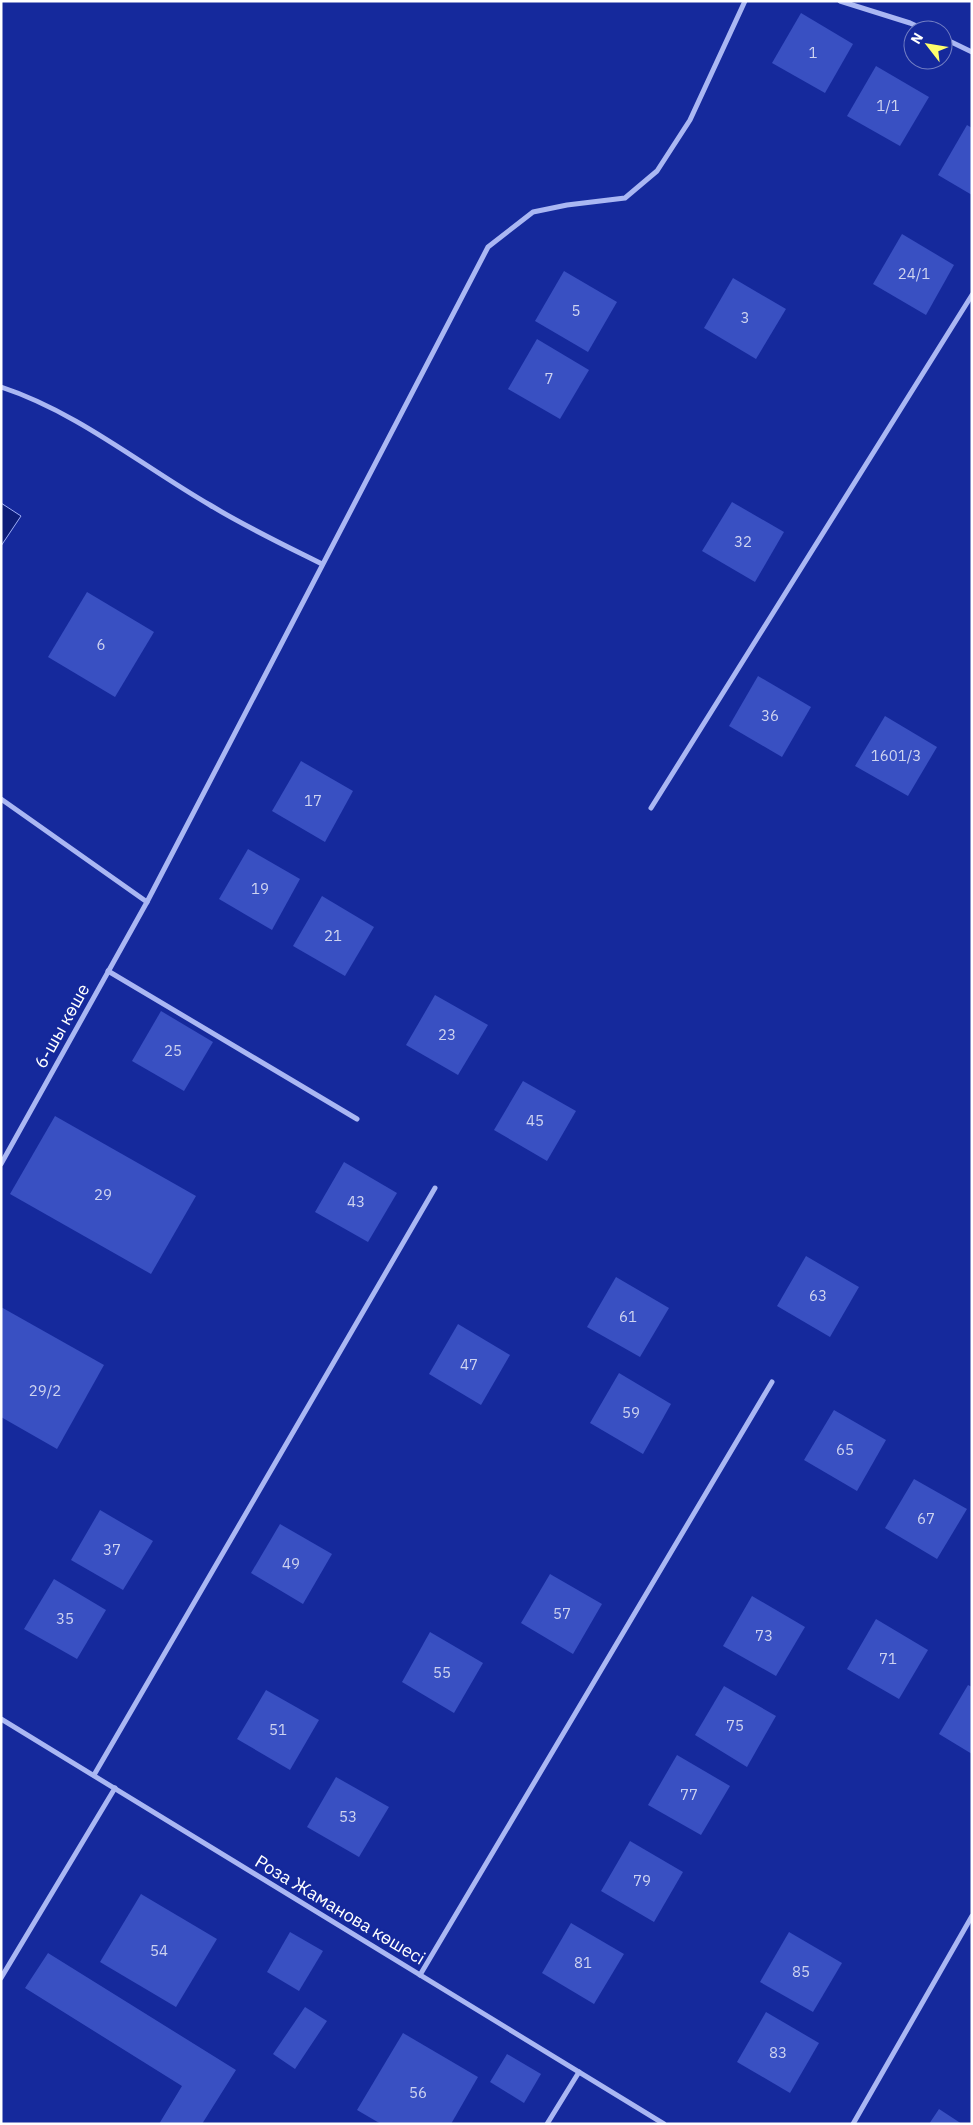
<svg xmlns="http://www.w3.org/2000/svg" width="973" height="2125" font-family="'IBM Plex Sans',sans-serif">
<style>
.water{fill:#0d1d78;stroke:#9dadf6}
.building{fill:#3950c2}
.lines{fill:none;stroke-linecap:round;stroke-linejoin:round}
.minor{stroke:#aab7f3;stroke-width:5}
.labels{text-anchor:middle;stroke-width:4.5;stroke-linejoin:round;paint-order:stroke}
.number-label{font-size:15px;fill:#ced3f0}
.street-label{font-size:18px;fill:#fff;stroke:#15299c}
</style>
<rect width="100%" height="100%" fill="#15299c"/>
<!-- water -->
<polygon class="water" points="1,503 21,516 1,546"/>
<!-- building -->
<g class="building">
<polygon points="801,13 853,44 825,93 772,63"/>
<polygon points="876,66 929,97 900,146 847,116"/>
<polygon points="967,125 972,128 972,195 938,175"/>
<polygon points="902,234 954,265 926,315 873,284"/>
<polygon points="564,271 617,302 588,352 535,321"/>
<polygon points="733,278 786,309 756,359 704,328"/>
<polygon points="537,339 589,370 560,419 508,389"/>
<polygon points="732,502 784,532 755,582 702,551"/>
<polygon points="87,592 154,632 115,697 48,657"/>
<polygon points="758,676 811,707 782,757 729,726"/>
<polygon points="885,716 937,747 908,796 855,766"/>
<polygon points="301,761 353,791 325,842 272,811"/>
<polygon points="248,849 300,879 272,930 219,899"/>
<polygon points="322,896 374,927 345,976 293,946"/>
<polygon points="435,995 488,1025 458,1075 406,1045"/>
<polygon points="161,1011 213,1042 184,1091 132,1061"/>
<polygon points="523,1081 576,1111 547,1161 494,1130"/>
<polygon points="55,1116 196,1196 151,1274 10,1194"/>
<polygon points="344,1162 397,1193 368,1242 315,1212"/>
<polygon points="806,1256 859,1287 830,1337 777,1306"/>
<polygon points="616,1277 669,1308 640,1357 587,1327"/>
<polygon points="1,1307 104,1365 57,1449 1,1417"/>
<polygon points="458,1324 510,1355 481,1405 429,1374"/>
<polygon points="619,1373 671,1404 643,1454 590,1423"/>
<polygon points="834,1410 886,1440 857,1491 804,1460"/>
<polygon points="914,1479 967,1509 937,1559 885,1528"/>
<polygon points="100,1510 153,1541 123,1590 71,1560"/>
<polygon points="280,1524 332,1554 303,1604 251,1573"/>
<polygon points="550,1574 602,1604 573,1654 521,1623"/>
<polygon points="54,1579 106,1610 77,1659 24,1629"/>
<polygon points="752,1596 805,1627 776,1676 723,1646"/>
<polygon points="876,1619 928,1650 899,1699 847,1669"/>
<polygon points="430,1632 483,1663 454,1713 402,1682"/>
<polygon points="968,1685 972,1687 972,1754 939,1734"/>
<polygon points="724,1686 776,1716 747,1767 695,1735"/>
<polygon points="266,1690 319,1720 290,1770 237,1739"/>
<polygon points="677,1755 730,1786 701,1835 648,1805"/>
<polygon points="336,1777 389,1807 359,1857 307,1827"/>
<polygon points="630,1841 683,1872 654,1922 601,1891"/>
<polygon points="141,1894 217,1939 176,2007 100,1962"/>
<polygon points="571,1923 624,1954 594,2004 542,1973"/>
<polygon points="290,1932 323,1951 299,1991 267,1972"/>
<polygon points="789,1932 842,1963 813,2012 760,1982"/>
<polygon points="48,1953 236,2070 202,2124 159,2124 182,2086 25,1988"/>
<polygon points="305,2007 327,2021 295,2069 273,2054"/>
<polygon points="766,2012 819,2043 790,2093 737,2062"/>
<polygon points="403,2033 478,2077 451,2124 381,2124 357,2110"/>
<polygon points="507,2054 541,2074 524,2103 490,2082"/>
<polygon points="939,2109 962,2124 929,2124"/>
</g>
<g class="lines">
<!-- minor -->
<g class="minor">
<polyline points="840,1 910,23 925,30"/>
<polyline points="943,38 972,52"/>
<path d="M 1,387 C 77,412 141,465 210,505 C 246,527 284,545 322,564"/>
<polyline points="1,799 147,902 488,247 533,212 567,205 625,198 657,171 690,120 745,1"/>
<polyline points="651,808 972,295"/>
<polyline points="108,971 357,1119"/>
<polyline points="1,1164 147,902"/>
<polyline points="1,1719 664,2124"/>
<polyline points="94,1775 435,1188"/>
<polyline points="420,1975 772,1382"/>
<polyline points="1,1978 115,1788"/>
<polyline points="547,2124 579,2072"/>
<polyline points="853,2124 972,1916"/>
</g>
</g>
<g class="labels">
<!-- number labels -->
<g class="number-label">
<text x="813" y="58">1</text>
<text x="888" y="111">1/1</text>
<text x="914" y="279">24/1</text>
<text x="576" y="316">5</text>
<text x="745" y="323">3</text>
<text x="549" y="384">7</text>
<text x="743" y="547">32</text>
<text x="101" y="650">6</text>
<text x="770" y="721">36</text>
<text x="896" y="761">1601/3</text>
<text x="313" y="806">17</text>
<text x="260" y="894">19</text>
<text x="333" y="941">21</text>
<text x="447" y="1040">23</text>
<text x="173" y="1056">25</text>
<text x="535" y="1126">45</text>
<text x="103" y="1200">29</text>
<text x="356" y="1207">43</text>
<text x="818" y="1301">63</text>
<text x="628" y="1322">61</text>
<text x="469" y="1370">47</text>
<text x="45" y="1396">29/2</text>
<text x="631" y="1418">59</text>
<text x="845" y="1455">65</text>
<text x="926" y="1524">67</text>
<text x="112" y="1555">37</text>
<text x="291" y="1569">49</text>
<text x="562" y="1619">57</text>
<text x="65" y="1624">35</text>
<text x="764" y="1641">73</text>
<text x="888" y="1664">71</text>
<text x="442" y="1678">55</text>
<text x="735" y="1731">75</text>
<text x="278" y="1735">51</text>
<text x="689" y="1800">77</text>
<text x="348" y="1822">53</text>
<text x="642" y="1886">79</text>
<text x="159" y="1956">54</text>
<text x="583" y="1968">81</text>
<text x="801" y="1977">85</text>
<text x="778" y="2058">83</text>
<text x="418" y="2098">56</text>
</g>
<!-- street labels -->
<g class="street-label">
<text transform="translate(62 1026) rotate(-61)" y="6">6-шы көше</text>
<text transform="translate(340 1910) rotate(31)" y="6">Роза Жаманова көшесі</text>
</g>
</g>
<!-- border -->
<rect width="973" height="2125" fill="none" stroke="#ffffff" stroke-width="5"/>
<!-- north arrow -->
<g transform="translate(928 45) rotate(301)"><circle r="24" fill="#15299c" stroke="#737fc4"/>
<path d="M0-4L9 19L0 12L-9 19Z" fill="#fffe6c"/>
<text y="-8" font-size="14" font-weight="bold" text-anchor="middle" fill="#ffffff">N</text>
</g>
</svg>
